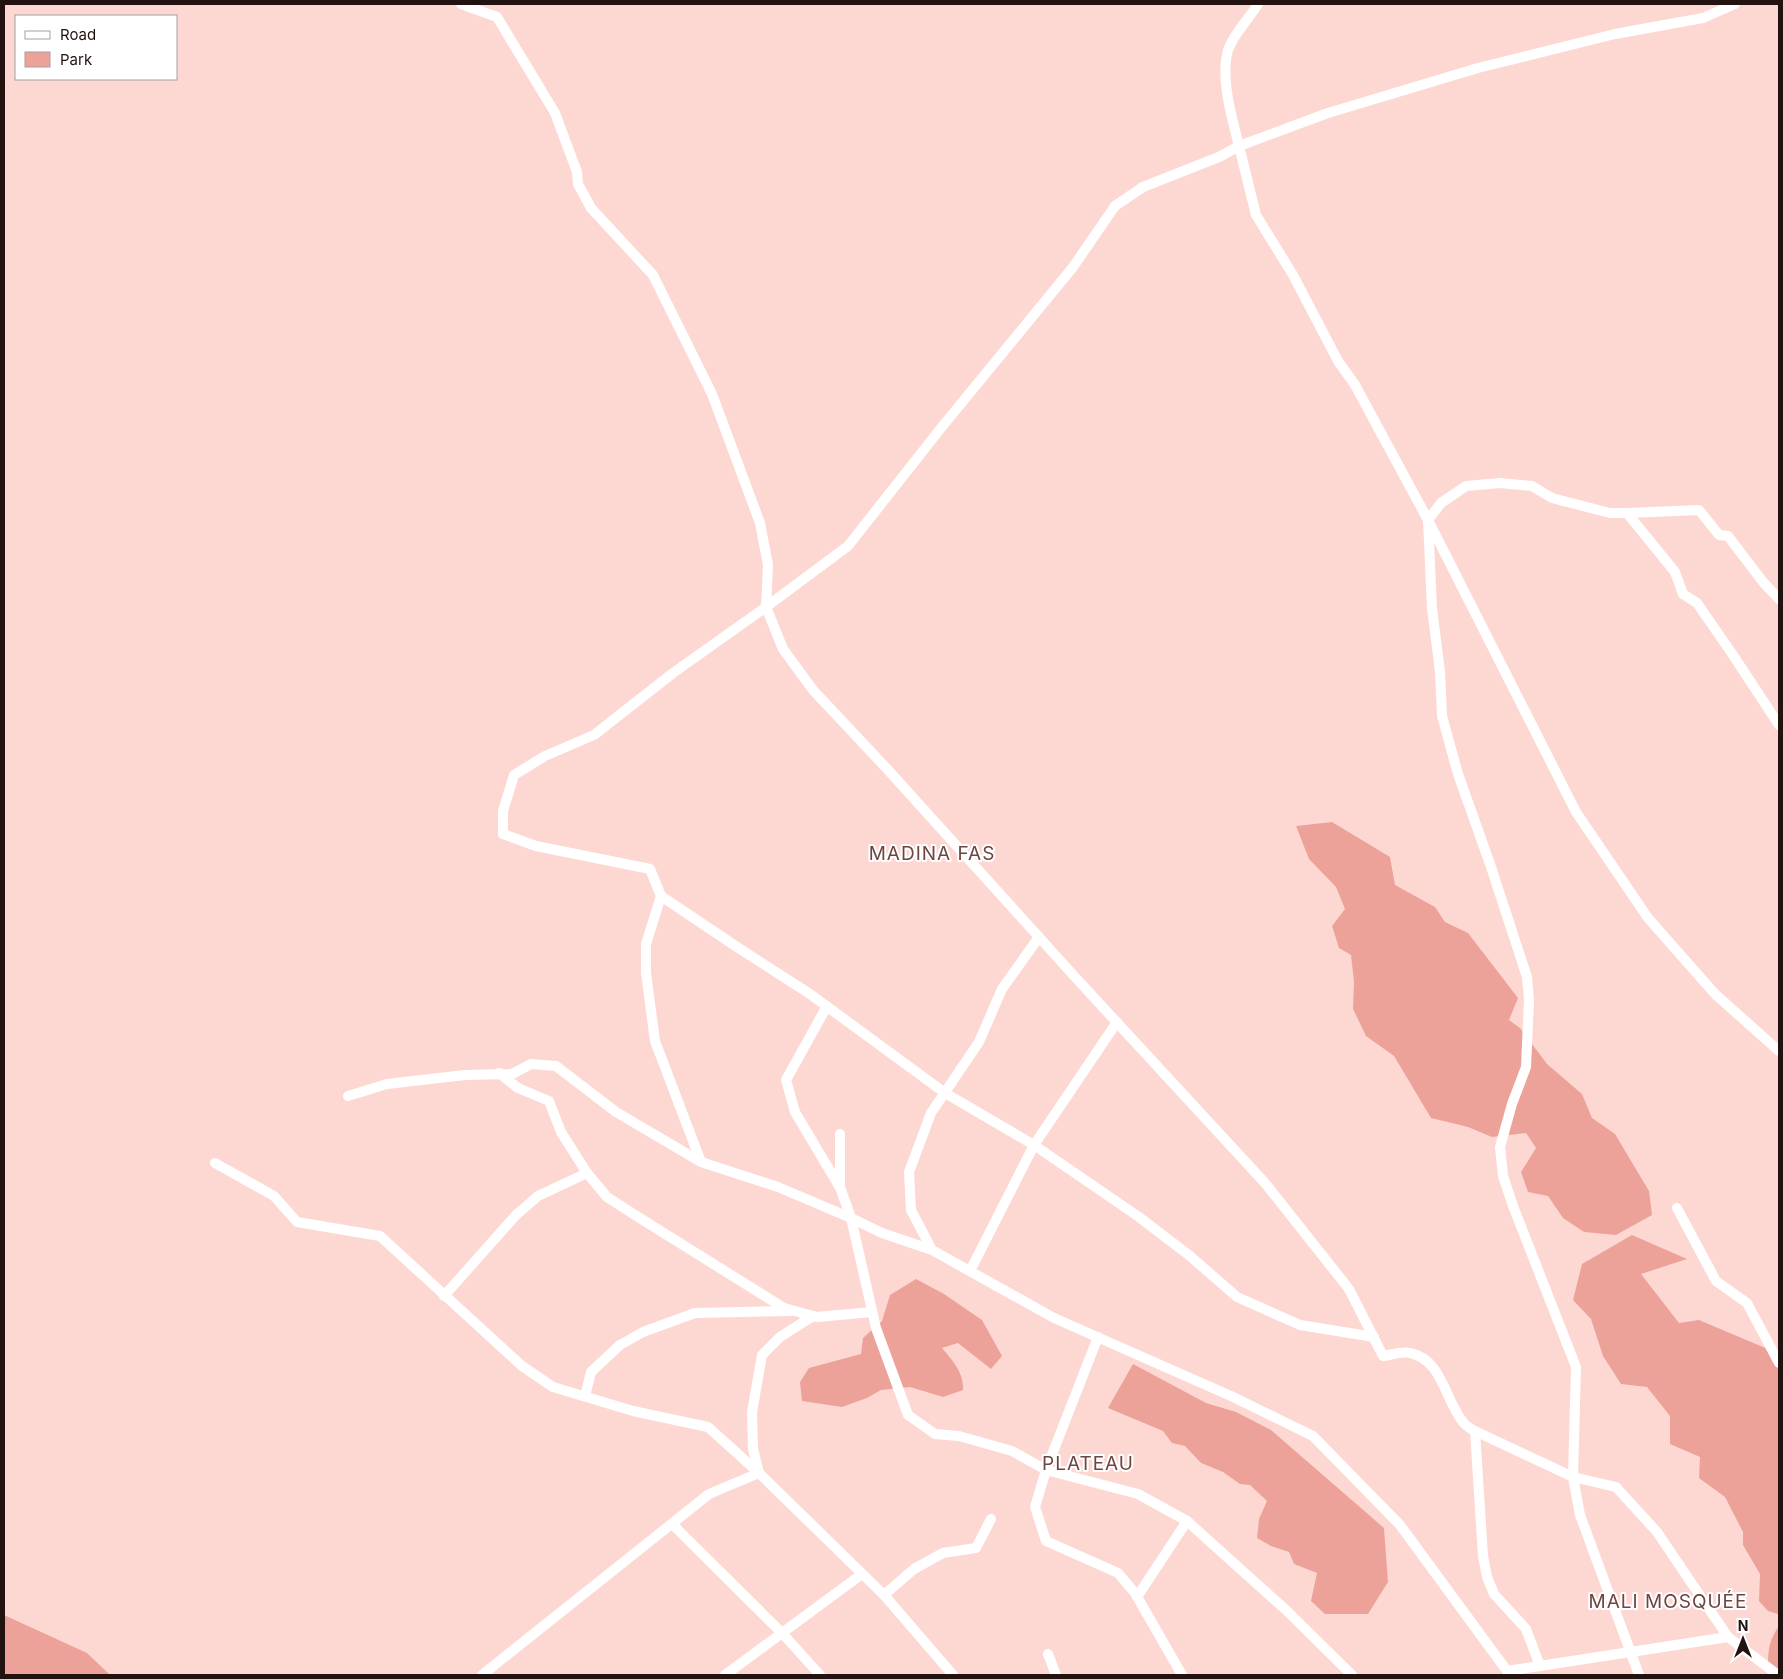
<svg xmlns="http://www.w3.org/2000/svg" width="1783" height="1679" font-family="Inter,sans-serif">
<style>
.green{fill:#eda299}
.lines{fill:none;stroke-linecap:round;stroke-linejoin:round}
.minor{stroke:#fff;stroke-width:10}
.labels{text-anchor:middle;stroke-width:4;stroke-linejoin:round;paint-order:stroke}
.neighbourhood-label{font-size:19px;letter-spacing:1px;fill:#6c4642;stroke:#fff}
</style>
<rect width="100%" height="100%" fill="#fdd8d3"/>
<!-- green -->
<g class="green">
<polygon points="1332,822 1390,857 1395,885 1435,907 1445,922 1468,933 1518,998 1509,1020 1520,1028 1547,1064 1582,1094 1592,1118 1615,1134 1649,1191 1652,1215 1616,1235 1584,1232 1563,1218 1548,1196 1528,1192 1521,1172 1536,1148 1526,1133 1492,1137 1468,1127 1431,1118 1394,1056 1366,1036 1353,1009 1354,982 1351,955 1339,948 1332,926 1345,909 1336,887 1309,859 1296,826"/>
<polygon points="1632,1235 1687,1259 1641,1274 1679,1323 1699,1320 1770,1350 1779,1366 1779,1618 1778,1614 1768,1611 1759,1601 1760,1574 1743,1545 1743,1532 1725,1497 1699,1478 1700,1457 1670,1444 1670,1416 1647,1387 1621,1384 1603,1356 1591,1319 1573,1300 1582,1264"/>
<path d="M 916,1279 L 944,1294 L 982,1320 L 1002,1356 L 991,1369 L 958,1343 L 942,1348 C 953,1361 964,1373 963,1390 L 943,1397 L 910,1387 L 881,1390 L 867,1398 L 842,1407 L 802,1401 L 800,1382 L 809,1368 L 861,1354 L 863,1338 L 882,1321 L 890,1295 Z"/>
<polygon points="1133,1364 1206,1403 1236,1412 1271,1430 1384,1528 1388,1582 1368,1614 1325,1614 1311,1601 1317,1573 1294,1564 1289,1552 1271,1546 1257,1538 1259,1519 1267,1501 1250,1485 1240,1484 1223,1472 1201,1463 1185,1446 1172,1443 1163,1431 1108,1408"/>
<polygon points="4,1615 87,1653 110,1675 9,1675 4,1673"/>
<path d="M 1779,1626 L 1779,1672 L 1768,1664 C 1768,1648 1770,1639 1779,1626 Z"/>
</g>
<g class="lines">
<!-- minor -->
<g class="minor">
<path d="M 461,4 L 497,17 L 555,113 L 577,172 L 578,184 L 591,208 L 653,275 L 712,394 L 760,523 L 768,565 L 766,607 L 783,649 L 813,690 L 889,771 L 1075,977 L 1265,1183 L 1349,1289 L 1383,1356 C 1391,1355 1403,1351 1410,1353 C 1442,1359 1445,1400 1463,1422 C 1466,1426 1471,1429 1475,1431 L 1573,1477 L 1616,1487 L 1657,1532 L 1728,1637 L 1778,1675"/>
<path d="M 1258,4 C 1249,19 1234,33 1228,50 C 1220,78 1232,118 1239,146 L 1328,113 L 1478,68 L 1615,34 L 1703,18 L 1735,4"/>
<polyline points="1627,513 1699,510 1719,535 1728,536 1763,582 1779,599"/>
<polyline points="1779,725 1733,655 1697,603 1683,594 1675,572 1627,513 1610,513 1552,498 1532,486 1500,483 1466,486 1441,503 1428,520 1576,812 1648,918 1715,994 1779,1051"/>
<polyline points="661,896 737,947 810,994 945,1093 1034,1145 1139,1217 1190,1256 1237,1297 1300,1325 1374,1337"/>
<polyline points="827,1006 786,1080 795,1112 839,1186"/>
<polyline points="499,1073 518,1088 549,1101 561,1132 587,1173 607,1197 635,1215 784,1308 817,1317 872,1312"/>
<polyline points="348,1096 387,1084 465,1075 512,1074 531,1064 556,1066 616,1112 701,1162"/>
<polyline points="840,1134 840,1187 851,1218 876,1328 908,1415 935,1434 959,1436 1012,1451 1046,1470 1138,1494 1187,1521 1286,1610 1352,1675"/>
<polyline points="215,1163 274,1196 297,1222 380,1236 522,1366 553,1387 633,1411 708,1427 759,1473 884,1595 953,1675"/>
<polyline points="1677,1208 1716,1281 1747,1303 1779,1363"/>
<polyline points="932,1250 911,1210 909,1172 931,1113 979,1042 1002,989 1039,937"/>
<polyline points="970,1271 1034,1145 1117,1022"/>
<polyline points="444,1296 516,1215 538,1196 587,1173"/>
<polyline points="1098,1337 1046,1470 1035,1507 1046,1541 1118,1573 1135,1593 1182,1675"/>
<polyline points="585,1396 591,1372 620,1345 643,1332 695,1313 790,1311"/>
<polyline points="1475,1431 1483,1556 1487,1577 1494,1594 1526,1629 1540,1666"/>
<polyline points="672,1524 782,1633 820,1675"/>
<polyline points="884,1595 914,1569 943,1553 976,1548 991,1519"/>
<polyline points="1137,1597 1187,1521"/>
<polyline points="1048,1654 1056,1675"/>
<polyline points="1507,1671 1728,1637"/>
<polyline points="482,1675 709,1494 759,1473 753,1449 752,1412 762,1355 780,1337 813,1316"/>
<polyline points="725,1675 862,1574"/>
<polyline points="1510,1675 1400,1525 1313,1436 1231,1396 1054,1318 932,1250 882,1233 851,1218 778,1187 701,1162 655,1041 646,973 646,944 661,896 650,869 536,846 503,834 503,811 514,775 545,756 594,735 673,673 766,607 848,546 941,428 1073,267 1115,206 1143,187 1219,157 1239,146 1256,215 1293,275 1338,361 1355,385 1428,520 1432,608 1440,672 1442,716 1458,774 1490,864 1527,977 1529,1000 1526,1067 1512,1104 1500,1147 1503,1176 1513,1206 1576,1367 1573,1477 1580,1515 1639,1675"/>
</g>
</g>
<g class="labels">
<!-- neighbourhood labels -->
<g class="neighbourhood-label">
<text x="932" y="860">MADINA FAS</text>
<text x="1088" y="1470">PLATEAU</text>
<text x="1668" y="1608">MALI MOSQUÉE</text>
</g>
</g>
<!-- border -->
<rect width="1783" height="1679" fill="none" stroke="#221210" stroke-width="10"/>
<!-- legend -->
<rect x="15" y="15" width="162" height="65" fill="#ffffff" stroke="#a7a09f"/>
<rect x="25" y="31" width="25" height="8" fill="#ffffff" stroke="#a7a09f"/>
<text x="60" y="40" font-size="15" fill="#221210">Road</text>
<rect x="25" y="52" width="25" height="15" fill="#eda299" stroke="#a7a09f"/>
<text x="60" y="65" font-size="15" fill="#221210">Park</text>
<!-- north arrow -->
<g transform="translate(1743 1639)" stroke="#ffffff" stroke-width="4" paint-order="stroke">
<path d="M0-4L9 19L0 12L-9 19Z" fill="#221210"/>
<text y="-8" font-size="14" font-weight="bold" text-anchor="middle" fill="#221210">N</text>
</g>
</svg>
